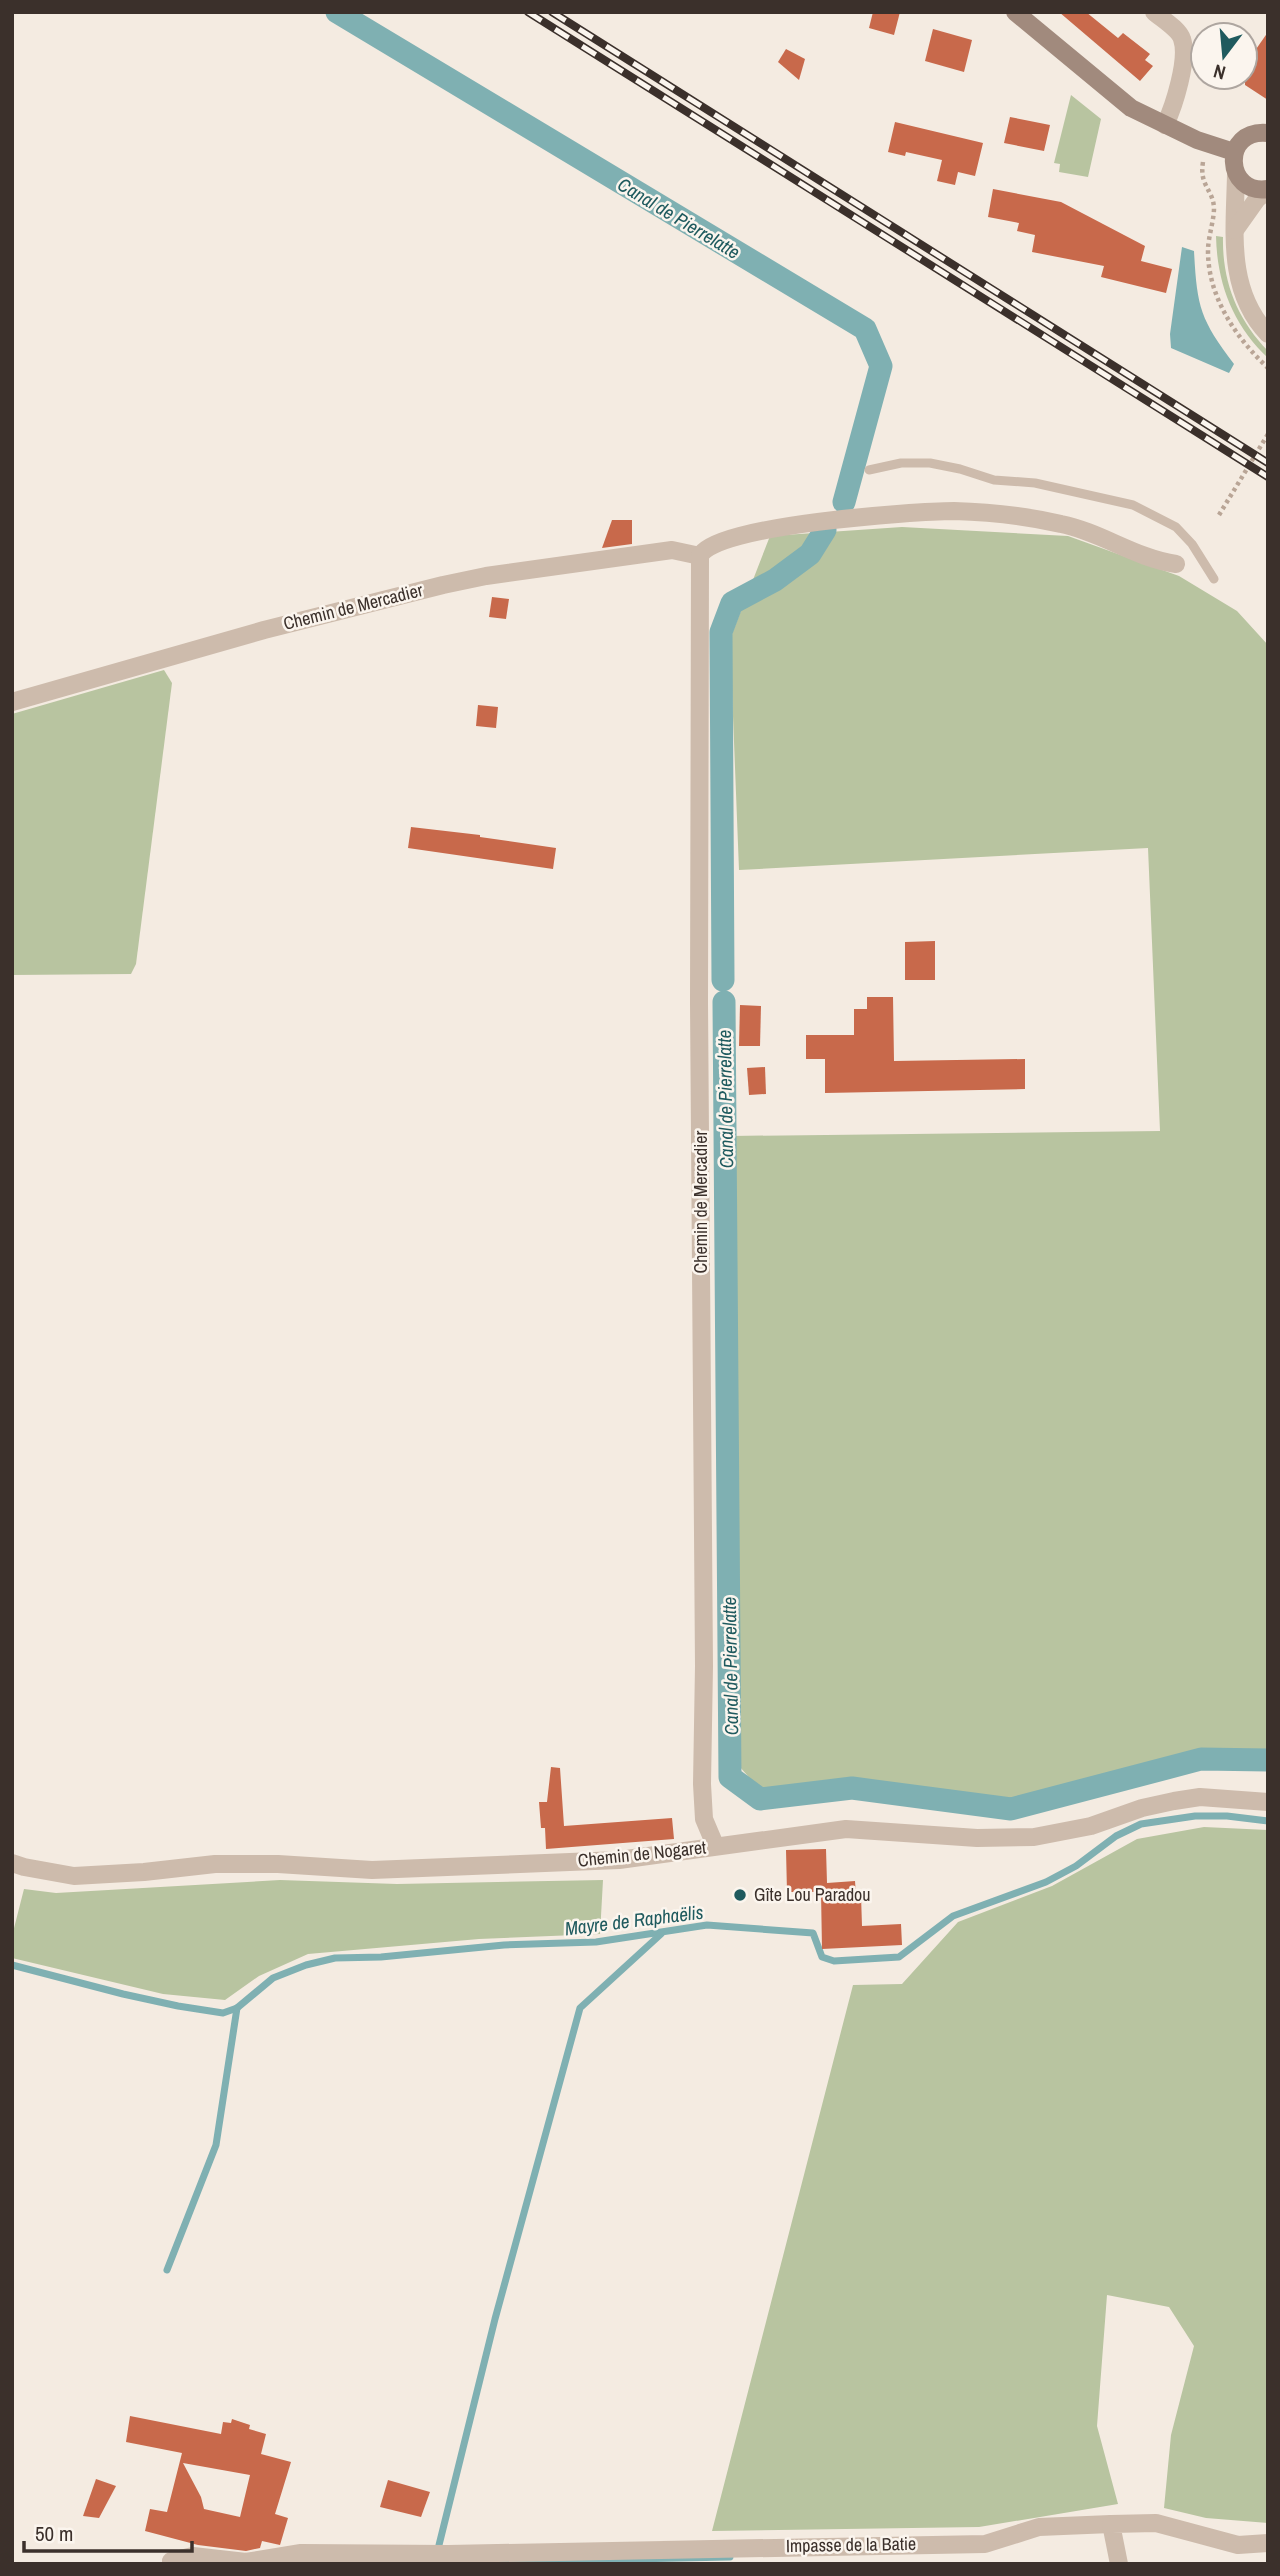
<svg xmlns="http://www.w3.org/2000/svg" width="1280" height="2576" font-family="'Archivo Narrow',sans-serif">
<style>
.green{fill:#b8c4a0}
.water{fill:#7fb0b2}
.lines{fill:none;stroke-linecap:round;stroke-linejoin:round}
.stream{stroke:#7fb0b2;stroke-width:7}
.canal{stroke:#7fb0b2;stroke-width:23}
.building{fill:#c8694b;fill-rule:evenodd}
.path{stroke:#b9a596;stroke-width:4.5;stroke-dasharray:3.5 3.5;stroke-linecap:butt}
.lane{stroke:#cdbbac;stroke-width:9}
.street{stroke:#cdbbac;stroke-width:18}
.secondary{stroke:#a18a7d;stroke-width:18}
.rail-casing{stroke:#3b302b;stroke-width:8}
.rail{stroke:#fbf5ee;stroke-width:5;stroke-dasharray:16;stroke-linecap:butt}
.poi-dot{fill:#1f5a5e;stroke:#fbf5ee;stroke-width:2.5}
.labels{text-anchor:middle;stroke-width:5;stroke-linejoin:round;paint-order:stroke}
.street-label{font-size:18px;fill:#3b302b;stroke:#fbf5ee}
.poi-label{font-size:18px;fill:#3b302b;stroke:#fbf5ee;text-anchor:start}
.water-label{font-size:19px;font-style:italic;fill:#1f5a5e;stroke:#fbf5ee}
</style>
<rect width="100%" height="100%" fill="#f4ebe1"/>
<!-- green -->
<g class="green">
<polygon points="1071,95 1101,119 1088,177 1059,172 1060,164 1054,163"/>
<path d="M 1216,236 L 1223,237 C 1222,281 1237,319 1268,351 L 1268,358 C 1233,325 1217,284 1216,236 Z"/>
<polygon points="902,527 1068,536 1179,576 1237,611 1268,645 1268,1754 1197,1752 1015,1800 851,1777 761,1791 740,1767 731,1136 1160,1131 1148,848 739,870 730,639 770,536"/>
<polygon points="164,670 172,683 136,964 131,974 12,975 12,714"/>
<polygon points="1204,1827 1268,1830 1268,2523 1206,2518 1164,2508 1171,2435 1194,2346 1169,2307 1107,2295 1097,2426 1118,2504 979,2527 712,2531 853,1985 902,1984 958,1922 1052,1886 1137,1839"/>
<polygon points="280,1880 397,1884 603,1880 600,1934 479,1939 308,1954 259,1976 225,2000 163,1994 12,1958 12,1936 24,1889 56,1893"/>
</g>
<!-- water -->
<path class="water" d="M 1182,247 L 1194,251 C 1197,307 1200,319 1234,364 L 1229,373 L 1171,348 L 1170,334 Z"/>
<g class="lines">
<!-- stream -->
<g class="stream">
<polyline points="12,1965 123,1994 178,2006 223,2013 237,2008 273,1978 306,1965 335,1958 381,1957 504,1945 596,1942 707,1925 813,1933 822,1957 834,1961 899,1957 953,1916 1046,1882 1076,1866 1116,1836 1141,1824 1195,1816 1227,1816 1268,1821"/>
<polyline points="167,2270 216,2145 237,2008"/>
<polyline points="439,2545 495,2319 580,2008 661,1934"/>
<polyline points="479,2562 730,2557"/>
<polyline points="331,2564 383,2562"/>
</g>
<!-- canal -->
<g class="canal">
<polyline points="337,12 865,329 881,366 844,502"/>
<polyline points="723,980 721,632 732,603 775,580 810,554 825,530"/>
<polyline points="724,1002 730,1777 760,1799 852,1788 1011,1809 1201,1759 1268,1760"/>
</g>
</g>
<!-- building -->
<g class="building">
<polygon points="873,12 900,12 894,35 869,28"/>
<polygon points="1059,12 1086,12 1118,38 1123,33 1150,54 1145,60 1153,66 1140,81"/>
<polygon points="933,29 972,40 964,72 925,61"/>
<polygon points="1268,32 1268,100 1245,85 1245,65"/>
<polygon points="786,49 805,59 799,80 778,62"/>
<polygon points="1010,117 1050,125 1044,151 1004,143"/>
<polygon points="895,122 983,143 975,176 958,172 955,185 937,181 942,160 906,152 905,156 888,152"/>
<polygon points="993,189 1061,202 1145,246 1141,261 1172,269 1166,293 1101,277 1104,266 1032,252 1035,235 1017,231 1019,223 988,217"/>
<polygon points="612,520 632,520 632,544 602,548"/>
<polygon points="492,597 509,599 506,619 489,617"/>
<polygon points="478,705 498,707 496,728 476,726"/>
<polygon points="411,827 480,835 480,837 556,848 553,869 408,848"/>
<polygon points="935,941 935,980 905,980 905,942"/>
<polygon points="867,997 893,997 894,1061 1025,1059 1025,1089 825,1093 825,1059 806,1059 806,1035 854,1035 854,1009 867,1009"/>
<polygon points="740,1005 761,1006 760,1046 739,1046"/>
<polygon points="765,1067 766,1094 749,1095 747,1068"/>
<polygon points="551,1767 560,1768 564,1826 672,1818 674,1839 546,1849 545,1828 541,1828 539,1802 547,1802"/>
<polygon points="826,1849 827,1883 855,1881 856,1895 861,1895 862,1926 901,1924 902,1945 822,1949 821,1892 787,1892 786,1850"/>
<path d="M 130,2416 L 221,2434 L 223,2422 L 231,2423 L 232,2419 L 250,2425 L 249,2429 L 266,2434 L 261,2454 L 291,2462 L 275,2514 L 288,2518 L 280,2545 L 262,2541 L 260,2548 L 246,2551 L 198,2545 L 145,2531 L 150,2509 L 167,2512 L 182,2453 L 126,2442 ZM 183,2463 L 250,2475 L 240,2517 L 204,2509 L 201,2497 Z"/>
<polygon points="96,2479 116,2486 99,2518 83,2516"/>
<polygon points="388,2480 430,2492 421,2517 380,2507"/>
</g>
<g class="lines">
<!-- path -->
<g class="path">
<path d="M 1203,162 C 1199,186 1213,189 1214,208 C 1214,221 1208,237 1208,251 C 1208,297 1236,338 1268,368"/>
<polyline points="1219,515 1268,434"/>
</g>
<!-- lane -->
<polyline class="lane" points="869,470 901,463 930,463 960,469 994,480 1035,483 1133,505 1176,527 1192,544 1214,579"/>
<!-- street -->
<g class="street">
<path d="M 1154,12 C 1162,19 1179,29 1182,39 C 1189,59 1174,106 1165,125"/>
<path d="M 1236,174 C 1235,230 1226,290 1268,334"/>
<polyline points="1235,230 1257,199 1268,190"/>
<polyline points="12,702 264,630 443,585 486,576 672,550 700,556"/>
<path d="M 715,1845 L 704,1819 L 702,1784 L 704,1666 L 699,1003 L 700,556 C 713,525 917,511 954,511 C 989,512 1027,516 1061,524 C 1101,532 1135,558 1176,564"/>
<polyline points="12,1863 24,1867 74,1876 144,1872 215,1864 278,1864 372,1870 619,1860 846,1829 977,1838 1034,1837 1091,1826 1142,1808 1174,1801 1200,1797 1268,1802"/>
<polyline points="171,2561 193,2556 246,2562 301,2553 448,2554 985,2544 1039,2527 1111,2524"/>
<polyline points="1119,2564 1111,2524 1156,2523 1238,2545 1268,2543"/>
</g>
<!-- secondary -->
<g class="secondary">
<polyline points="1015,12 1131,108 1197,140 1234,152"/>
<path d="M 1268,133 C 1220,128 1225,196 1268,189"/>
</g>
<defs>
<g id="rail">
<polyline points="528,12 1268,477"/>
<polyline points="552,12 1268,463"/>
</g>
</defs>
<!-- rail casing -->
<use href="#rail" class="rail-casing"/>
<!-- rail -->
<use href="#rail" class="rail"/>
</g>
<!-- markers -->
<circle class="poi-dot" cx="740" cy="1895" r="7"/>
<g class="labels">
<!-- street labels -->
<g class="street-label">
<text transform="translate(353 607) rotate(-14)" y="6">Chemin de Mercadier</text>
<text transform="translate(701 1202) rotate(-90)" y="6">Chemin de Mercadier</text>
<text transform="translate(642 1854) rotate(-6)" y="6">Chemin de Nogaret</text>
<text transform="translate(851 2545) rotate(-1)" y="6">Impasse de la Batie</text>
</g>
<!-- poi labels -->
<g class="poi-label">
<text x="754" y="1901">Gîte Lou Paradou</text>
</g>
<!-- water labels -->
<g class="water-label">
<text transform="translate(679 218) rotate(31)" y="7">Canal de Pierrelatte</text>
<text transform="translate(725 1099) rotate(-91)" y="7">Canal de Pierrelatte</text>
<text transform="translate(730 1666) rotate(-91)" y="7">Canal de Pierrelatte</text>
<text transform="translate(634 1920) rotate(-7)" y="7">Mayre de Raphaëlis</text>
</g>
</g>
<!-- border -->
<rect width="1280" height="2576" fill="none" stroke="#3b302b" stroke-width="28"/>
<!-- north arrow -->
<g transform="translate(1224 56) rotate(196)"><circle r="33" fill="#fbf5ee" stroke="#aea6a0" stroke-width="2"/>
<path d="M0-5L12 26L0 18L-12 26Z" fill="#1f5a5e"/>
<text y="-10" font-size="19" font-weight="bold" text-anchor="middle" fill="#3b302b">N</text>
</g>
<!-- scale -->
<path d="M24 2541v10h168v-10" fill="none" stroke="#3b302b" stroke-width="3.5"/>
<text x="35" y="2541" font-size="21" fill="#3b302b" stroke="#fbf5ee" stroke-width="5" paint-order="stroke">50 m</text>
</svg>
